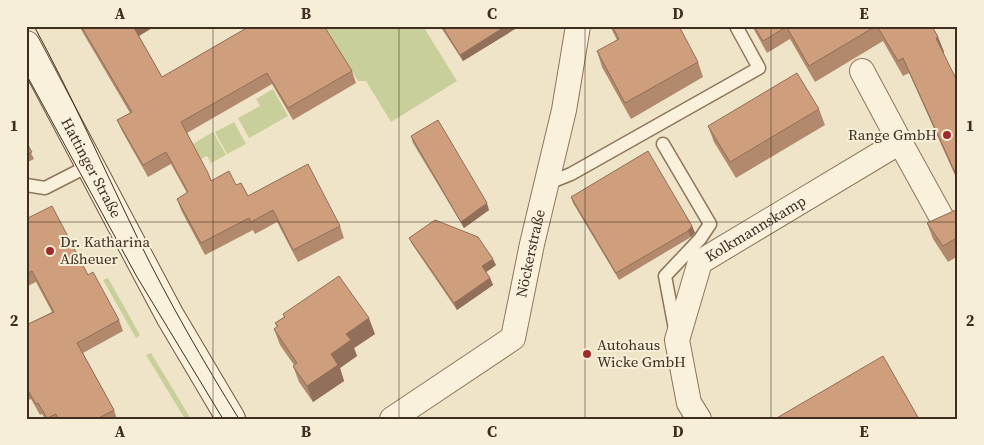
<svg xmlns="http://www.w3.org/2000/svg" width="984" height="445" font-family="'Source Serif 4',serif">
<style>
.green{fill:#c9cf9b}
.lines{fill:none;stroke-linecap:round;stroke-linejoin:round}
.lane-casing{stroke:#8d765c;stroke-width:15}
.street-casing{stroke:#8d765c;stroke-width:26}
.secondary-casing{stroke:#6f573f;stroke-width:30}
.lane{stroke:#faf1dc;stroke-width:12}
.street{stroke:#faf1dc;stroke-width:24}
.secondary{stroke:#faf1dc;stroke-width:28}
.tram{stroke:#3d2e20;stroke-width:1}
.wall{fill:#b2896c}
.shaded-wall{fill:#916f58}
.building{fill:#cf9f7d;stroke:#916f58}
.grid{fill:none;stroke:#3d2e20;stroke-width:1;stroke-opacity:0.55}
.poi-dot{fill:#9e2a2b;stroke:#f7eed8;stroke-width:2}
.labels{text-anchor:middle;stroke-width:4;stroke-linejoin:round;paint-order:stroke}
.poi-label{font-size:15px;fill:#3d2e20;stroke:#f7eed8;text-anchor:start}
.street-label{font-size:15px;fill:#3d2e20;stroke:#f7eed8}
.neatline{fill:none;stroke:#3d2e20;stroke-width:2}
.grid-label{font-size:16px;text-anchor:middle;font-weight:bold;fill:#3d2e20}
</style>
<rect width="100%" height="100%" fill="#f0e4c8"/>
<!-- green -->
<g class="green">
<polygon points="324,26 423,26 457,81 391,122 366,81 358,81"/>
<polygon points="273,89 288,116 249,138 238,118 260,106 256,99"/>
<polygon points="234,122 246,144 227,154 215,132"/>
<polygon points="213,132 226,155 211,163 207,156 199,160 191,145"/>
<polygon points="108,278 140,335 136,338 103,280"/>
<polygon points="151,353 191,419 185,419 146,355"/>
</g>
<g class="lines">
<defs>
<g id="lane">
<polyline points="663,144 710,224 700,239 665,276 675,329"/>
<polyline points="546,184 571,174 759,68 736,26"/>
<polyline points="26,185 45,188 90,165"/>
</g>
<g id="street">
<polyline points="900,142 943,220"/>
<path id="s1" d="M 392,419 L 513,338 L 532,244 L 564,110 L 578,26"/>
<path id="s2" d="M 699,419 L 689,403 L 677,340 L 700,262 L 900,142 L 862,71"/>
</g>
<g id="secondary">
<path id="s3" d="M 26,45 L 170,316 L 231,419"/>
</g>
</defs>
<!-- lane casing -->
<use href="#lane" class="lane-casing"/>
<!-- street casing -->
<use href="#street" class="street-casing"/>
<!-- secondary casing -->
<use href="#secondary" class="secondary-casing"/>
<!-- lane -->
<use href="#lane" class="lane"/>
<!-- street -->
<use href="#street" class="street"/>
<!-- secondary -->
<use href="#secondary" class="secondary"/>
<!-- tram -->
<g class="tram">
<path d="M 34,26 C 72,96 104,169 139,241 C 169,302 203,361 239,419"/>
<polyline points="26,74 137,277 223,419"/>
</g>
</g>
<!-- wall -->
<g class="wall">
<polygon points="79,26 154,26 139,36 162,77 250,26 352,71 356,83 293,120 272,84 187,133 211,180 236,185 248,196 340,226 344,238 298,262 277,222 255,234 253,230 205,255 181,210 177,199 187,193 171,164 148,177 122,131 117,120 130,113"/>
<polygon points="440,26 520,26 463,61"/>
<polygon points="610,26 637,26 639,28 698,62 703,77 631,119 602,67 597,51 617,40"/>
<polygon points="752,26 932,26 938,37 944,52 943,53 958,83 958,182 909,73 903,76 883,41 815,82 790,39 767,53"/>
<polygon points="819,109 825,125 736,178 714,142 708,126"/>
<polygon points="411,136 489,210 464,228 413,143"/>
<polygon points="26,142 34,159 26,163"/>
<polygon points="571,197 692,226 695,233 691,237 619,280 573,203"/>
<polygon points="958,209 958,256 948,262 933,239 927,223"/>
<polygon points="26,219 88,275 119,320 123,331 83,353 114,410 117,419 45,419 42,414 40,415 31,399 30,400 26,395 26,325 52,312 36,282 26,287"/>
<polygon points="409,238 496,265 486,272 490,278 493,285 457,310 412,244"/>
<polygon points="283,314 375,334 354,348 357,356 340,368 344,381 313,402 299,382 293,366 294,365 280,345 274,329 277,327 275,323 284,317"/>
</g>
<!-- shaded-wall -->
<g class="shaded-wall">
<polygon points="133,26 154,26 154,27 137,37"/>
<polygon points="506,26 520,26 463,61 460,55"/>
<polygon points="938,37 944,52 942,54 936,38"/>
<polygon points="487,203 489,210 464,228 461,222"/>
<polygon points="692,226 695,233 691,237 688,231"/>
<polygon points="493,259 496,265 485,273 482,266"/>
<polygon points="490,278 493,285 457,310 454,303"/>
<polygon points="369,318 375,334 354,348 357,356 340,368 344,381 313,402 307,386 346,334"/>
</g>
<!-- building -->
<g class="building">
<polygon points="81,26 133,26 162,77 250,26 324,26 352,71 288,108 267,73 181,122 208,173 211,181 229,171 236,185 241,183 248,196 308,164 340,226 293,250 273,210 251,222 249,218 201,243 177,199 188,192 166,152 143,165 117,120 132,112"/>
<polygon points="442,26 506,26 460,55"/>
<polygon points="612,26 637,26 639,28 642,26 679,26 698,62 625,103 597,51 619,39"/>
<polygon points="754,26 785,26 786,27 763,41"/>
<polygon points="786,26 876,26 809,66"/>
<polygon points="877,26 932,26 938,37 936,38 958,83 958,179 903,58 898,61"/>
<polygon points="797,73 819,109 730,162 708,126"/>
<polygon points="438,120 487,203 461,222 411,136"/>
<polygon points="26,142 32,152 26,155"/>
<polygon points="648,151 692,226 688,231 616,273 571,197"/>
<polygon points="52,206 88,275 93,272 119,320 77,343 114,410 97,419 58,419 56,414 47,418 38,403 36,404 27,389 26,389 26,325 54,312 32,271 26,274 26,219"/>
<polygon points="958,209 958,237 943,246 927,223"/>
<polygon points="435,220 478,237 493,259 482,266 490,278 454,303 409,238"/>
<polygon points="339,276 369,318 346,334 351,340 331,354 338,365 307,386 293,366 297,363 274,329 278,326 275,323 285,317 283,314"/>
<polygon points="883,356 919,419 775,419"/>
</g>
<!-- grid -->
<path class="grid" d="M 213,26 L 213,419M 399,26 L 399,419M 585,26 L 585,419M 771,26 L 771,419M 26,222 L 958,222"/>
<!-- markers -->
<g class="poi-dot">
<circle cx="947" cy="135" r="5"/>
<circle cx="50" cy="251" r="5"/>
<circle cx="587" cy="354" r="5"/>
</g>
<g class="labels">
<!-- poi labels -->
<g class="poi-label">
<text x="937" y="140" text-anchor="end">Range GmbH</text>
<text x="60" y="247">Dr. Katharina<tspan x="60" dy="17">Aßheuer</tspan></text>
<text x="597" y="350">Autohaus<tspan x="597" dy="17">Wicke GmbH</tspan></text>
</g>
<!-- street labels -->
<g class="street-label">
<text dy="5" stroke="none"><textPath href="#s3" startOffset="139">Hattinger Straße</textPath></text>
<text dy="5" stroke="none"><textPath href="#s2" startOffset="229">Kolkmannskamp</textPath></text>
<text dy="5" stroke="none"><textPath href="#s1" startOffset="232">Nöckerstraße</textPath></text>
</g>
</g>
<!-- border -->
<rect width="984" height="445" fill="none" stroke="#f7eed8" stroke-width="55"/>
<rect x="28" y="28" width="928" height="390" class="neatline"/>
<g class="grid-label">
<text x="120" y="19">A</text>
<text x="306" y="19">B</text>
<text x="492" y="19">C</text>
<text x="678" y="19">D</text>
<text x="864" y="19">E</text>
<text x="14" y="131">1</text>
<text x="970" y="131">1</text>
<text x="14" y="326">2</text>
<text x="970" y="326">2</text>
<text x="120" y="437">A</text>
<text x="306" y="437">B</text>
<text x="492" y="437">C</text>
<text x="678" y="437">D</text>
<text x="864" y="437">E</text>
</g>
</svg>
